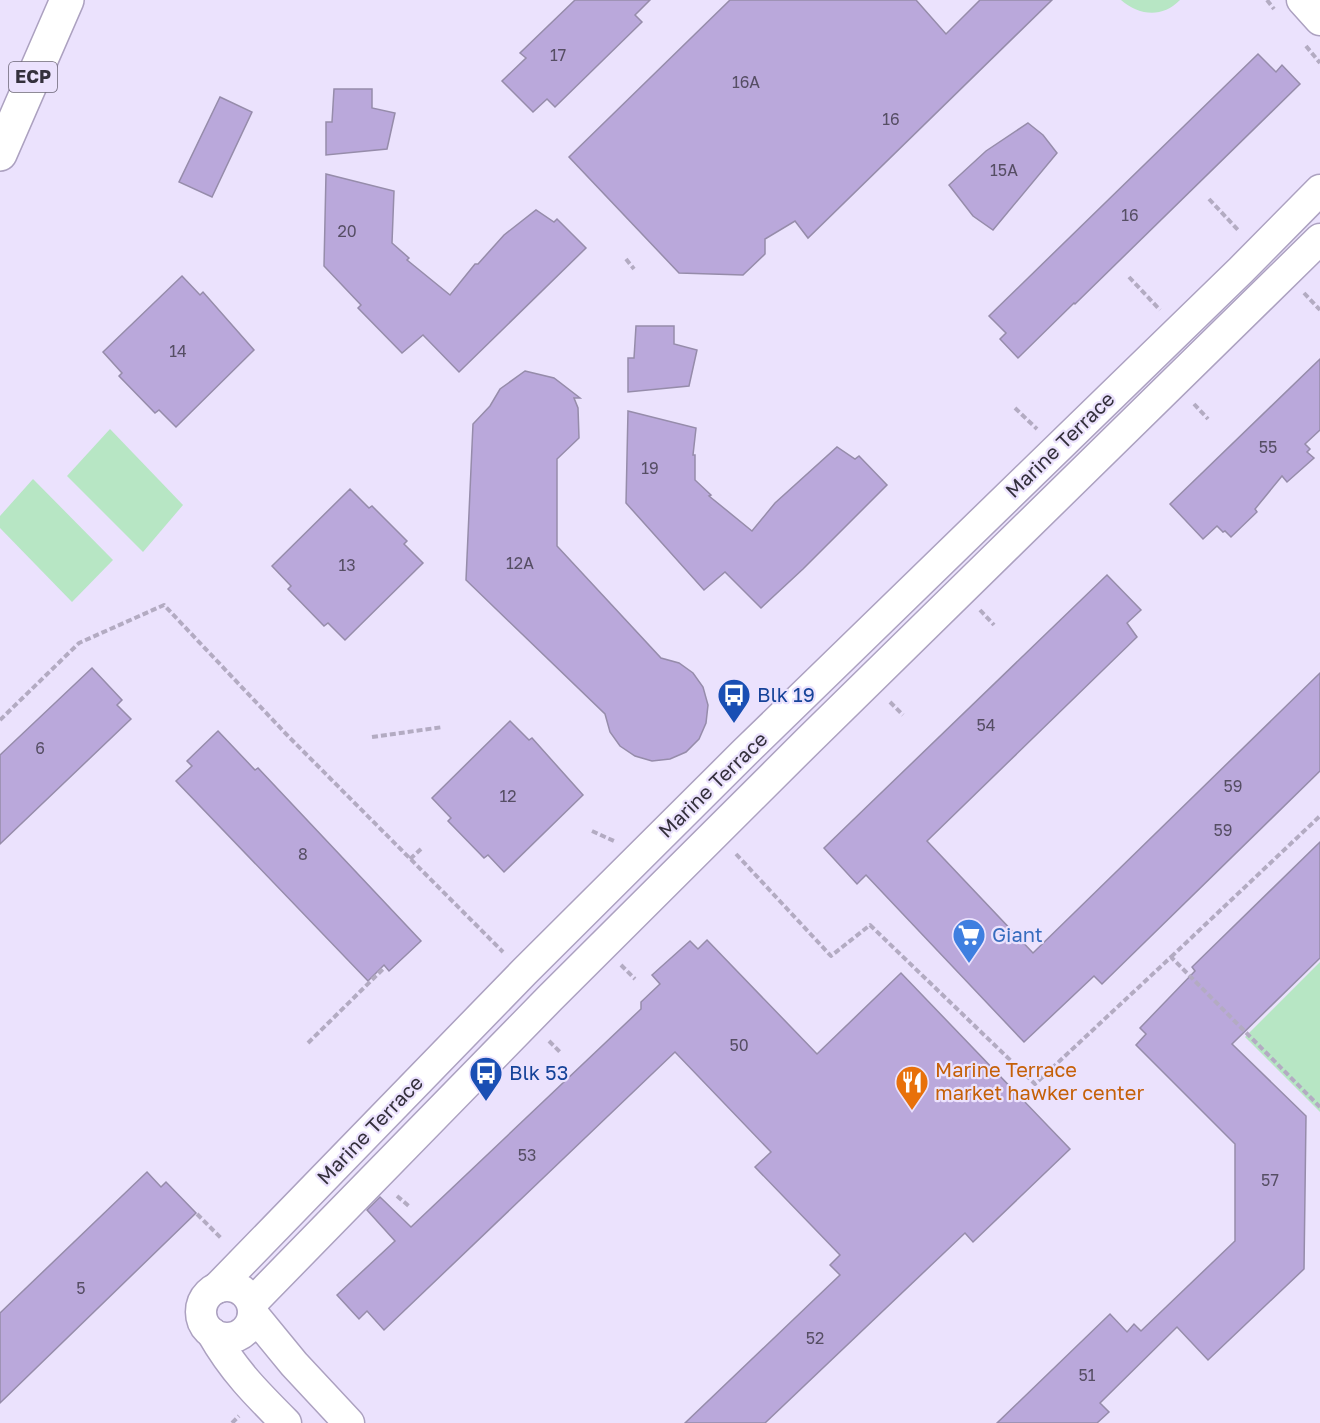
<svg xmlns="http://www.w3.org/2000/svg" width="1320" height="1423" font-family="'Golos Text',sans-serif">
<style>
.green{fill:#b7e6c4}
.building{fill:#baa8db;stroke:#968caa;stroke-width:1.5}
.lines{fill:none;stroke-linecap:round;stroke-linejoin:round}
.minor-casing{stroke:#aca1c0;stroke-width:33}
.highway-casing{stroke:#aca1c0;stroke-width:36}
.path{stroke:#b3abc2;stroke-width:4;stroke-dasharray:6 3;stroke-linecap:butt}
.minor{stroke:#fff;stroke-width:30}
.highway{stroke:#fff;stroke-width:33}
.labels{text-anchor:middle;stroke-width:4.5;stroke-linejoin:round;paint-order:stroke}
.number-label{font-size:16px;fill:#564e64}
.shield{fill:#ebe2fd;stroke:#6b6576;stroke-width:1.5}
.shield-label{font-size:18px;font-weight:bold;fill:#34303c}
.street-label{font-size:20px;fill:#34303c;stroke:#ebe2fd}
.transit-label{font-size:20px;fill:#164399;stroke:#ebe2fd;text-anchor:start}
.shop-label{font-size:20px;fill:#366cbe;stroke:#ebe2fd;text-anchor:start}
.food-label{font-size:20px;fill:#c56008;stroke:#ebe2fd;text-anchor:start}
</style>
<rect width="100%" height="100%" fill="#ebe2fd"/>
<!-- green -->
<g class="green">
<path d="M 1121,0 L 1180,0 C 1162,18 1140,16 1121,0 Z"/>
<polygon points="110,429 183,505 143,552 67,476"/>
<polygon points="33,479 113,560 72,602 0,528 0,516"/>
<polygon points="1320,962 1320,1112 1245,1037"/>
</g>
<!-- building -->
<g class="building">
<polygon points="575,0 650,0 635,15 642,22 555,107 547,99 533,112 502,81 526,58 520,53"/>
<polygon points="730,0 916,0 946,34 980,0 1052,0 808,238 795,221 765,239 765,254 743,275 679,273 569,157"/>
<polygon points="1258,54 1276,72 1282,65 1300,84 1075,304 1074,303 1018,358 1000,339 1006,333 989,316"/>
<polygon points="334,89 372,89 372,108 395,113 387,149 326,155 326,122 332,122"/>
<polygon points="220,97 252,112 212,197 179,182"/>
<polygon points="1028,123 1043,135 1057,153 993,230 973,216 949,185 986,151"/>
<polygon points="326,174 394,191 392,243 409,258 407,260 450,295 475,264 478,264 504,235 536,210 554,222 557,219 586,248 459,372 423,335 402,353 358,308 361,305 324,266"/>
<polygon points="182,276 200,295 203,292 254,350 176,427 159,410 155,413 119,376 122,373 103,352"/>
<polygon points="636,326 674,326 674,344 697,350 689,386 628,392 628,358 634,358"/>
<polygon points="1320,359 1320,430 1305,444 1310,449 1307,452 1314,458 1287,482 1282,476 1255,509 1257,512 1231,537 1225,531 1223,532 1217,526 1203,539 1170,504"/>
<polygon points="525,371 554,378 580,398 574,398 578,408 579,438 557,459 557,546 661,658 679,663 693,673 703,687 708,705 706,723 699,739 686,752 670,759 652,761 635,756 620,746 610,732 605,714 466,580 473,424 490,406 500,389"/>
<polygon points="628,411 696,428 693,455 695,455 695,480 711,495 709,496 752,531 775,503 837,447 855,459 859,456 887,485 803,569 761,608 725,572 704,590 626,503"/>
<polygon points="350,489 369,508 372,506 407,541 404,544 423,563 345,640 328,623 324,626 288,589 291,586 272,566"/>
<polygon points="1107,575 1141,610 1127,623 1137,637 927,841 1033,953 1320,673 1320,771 1102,984 1094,976 1024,1042 866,875 857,884 824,848"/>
<polygon points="92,668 122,700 117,705 131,719 0,844 0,755"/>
<polygon points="510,721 529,740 532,738 583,795 504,872 488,855 484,858 448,821 451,818 432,798"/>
<polygon points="218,731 255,770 258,768 421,941 389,971 384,965 368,981 176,781 192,766 187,761"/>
<polygon points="1320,842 1320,958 1232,1044 1306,1116 1304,1269 1208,1360 1177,1327 1100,1403 1109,1412 1097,1423 997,1423 1110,1314 1127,1332 1134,1324 1141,1331 1235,1241 1235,1144 1136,1045 1146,1034 1140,1028 1195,971 1192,967"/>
<polygon points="707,940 817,1054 901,973 1070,1149 973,1242 965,1233 765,1423 685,1423 840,1275 830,1265 840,1255 755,1167 771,1152 675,1052 384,1330 367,1311 359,1319 337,1295 395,1241 367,1210 380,1197 411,1227 641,1009 641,1002 660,984 652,975 690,941 698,949"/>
<polygon points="147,1172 161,1187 166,1182 196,1213 0,1403 0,1313"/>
</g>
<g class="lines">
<defs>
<g id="minor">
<polyline points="1302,0 1320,20"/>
<circle cx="227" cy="1312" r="26"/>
<polyline points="217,1288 524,972 744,753 1241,270 1320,190"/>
<polyline points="252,1303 550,998 808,741 1320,239"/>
<polyline points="253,1314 294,1364 349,1423"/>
<path d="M 212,1333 C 233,1370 256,1393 286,1423"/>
</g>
<polyline id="highway" points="0,154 67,0"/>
</defs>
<!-- minor casing -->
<use href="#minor" class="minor-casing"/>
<!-- highway casing -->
<use href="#highway" class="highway-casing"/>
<!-- path -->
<g class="path">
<polyline points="1267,0 1274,9"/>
<polyline points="1306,46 1320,63"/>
<polyline points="1209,199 1239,231"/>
<polyline points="626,259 634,269"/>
<polyline points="1129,277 1160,310"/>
<polyline points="1304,293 1320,310"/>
<polyline points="1194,404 1208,419"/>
<polyline points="1015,408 1037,429"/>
<polyline points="980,610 994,625"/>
<polyline points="890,702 903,715"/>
<polyline points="0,720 79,643 164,605 289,737 503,952"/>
<polyline points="372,737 443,727"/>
<polyline points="592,831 614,841"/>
<polyline points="736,854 831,956 870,925 1035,1084 1171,957 1320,1107"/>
<polyline points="410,859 421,849"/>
<polyline points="1171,957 1320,816"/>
<polyline points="621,965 635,979"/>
<polyline points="549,1041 561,1053"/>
<polyline points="308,1043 384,968"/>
<polyline points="397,1196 410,1207"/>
<polyline points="197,1214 222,1239"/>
<polyline points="232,1423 239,1416"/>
</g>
<!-- minor -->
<use href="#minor" class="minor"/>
<!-- highway -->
<use href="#highway" class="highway"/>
</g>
<!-- icons -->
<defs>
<symbol id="bus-pin" viewBox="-11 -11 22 30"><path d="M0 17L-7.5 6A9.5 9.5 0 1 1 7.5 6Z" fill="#1a4fb4" stroke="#ebe2fd"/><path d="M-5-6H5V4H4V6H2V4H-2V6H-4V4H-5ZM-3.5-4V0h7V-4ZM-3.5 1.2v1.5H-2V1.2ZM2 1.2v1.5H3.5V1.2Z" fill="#fff"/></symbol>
<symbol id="supermarket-pin" viewBox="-11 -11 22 30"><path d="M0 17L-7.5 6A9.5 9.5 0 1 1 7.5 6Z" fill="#3f7fe0" stroke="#ebe2fd"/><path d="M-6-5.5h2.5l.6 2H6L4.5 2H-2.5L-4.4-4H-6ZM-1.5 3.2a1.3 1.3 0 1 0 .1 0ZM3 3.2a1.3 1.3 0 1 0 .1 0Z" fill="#fff"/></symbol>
<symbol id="restaurant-pin" viewBox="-11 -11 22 30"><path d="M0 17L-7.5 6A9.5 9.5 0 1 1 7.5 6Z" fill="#e8710a" stroke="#ebe2fd"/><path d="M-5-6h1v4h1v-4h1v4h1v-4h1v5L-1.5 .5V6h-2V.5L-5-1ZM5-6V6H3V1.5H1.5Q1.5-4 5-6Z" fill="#fff"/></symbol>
</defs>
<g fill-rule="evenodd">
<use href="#bus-pin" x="715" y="676" width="38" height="52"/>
<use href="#supermarket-pin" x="950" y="916" width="38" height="52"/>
<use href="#bus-pin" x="467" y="1054" width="38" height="52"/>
<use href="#restaurant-pin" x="893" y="1063" width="38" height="52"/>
</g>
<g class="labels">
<!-- number labels -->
<g class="number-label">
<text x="558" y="61">17</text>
<text x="746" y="88">16A</text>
<text x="891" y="125">16</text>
<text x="1004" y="176">15A</text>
<text x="1130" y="221">16</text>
<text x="347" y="237">20</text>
<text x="178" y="357">14</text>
<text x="1268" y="453">55</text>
<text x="650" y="474">19</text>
<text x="520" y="569">12A</text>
<text x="347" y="571">13</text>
<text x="986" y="731">54</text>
<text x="40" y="754">6</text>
<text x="1233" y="792">59</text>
<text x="508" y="802">12</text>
<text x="1223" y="836">59</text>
<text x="303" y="860">8</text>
<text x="739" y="1051">50</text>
<text x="527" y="1161">53</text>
<text x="1270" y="1186">57</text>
<text x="81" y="1294">5</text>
<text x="815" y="1344">52</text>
<text x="1087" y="1381">51</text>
</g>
<!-- shield labels -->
<rect class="shield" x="9" y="62" width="48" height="30" rx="4.5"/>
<g class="shield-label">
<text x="33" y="83">ECP</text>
</g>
<!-- street labels -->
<g class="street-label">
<text transform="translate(1060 445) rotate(-44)" y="7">Marine Terrace</text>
<text transform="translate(713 785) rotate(-44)" y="7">Marine Terrace</text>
<text transform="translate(370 1130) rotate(-46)" y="7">Marine Terrace</text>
</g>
<!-- transit labels -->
<g class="transit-label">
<text x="757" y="702">Blk 19</text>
<text x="509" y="1080">Blk 53</text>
</g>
<!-- shop labels -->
<g class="shop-label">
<text x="992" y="942">Giant</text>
</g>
<!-- food labels -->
<g class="food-label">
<text x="935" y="1077">Marine Terrace<tspan x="935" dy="23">market hawker center</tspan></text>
</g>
</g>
</svg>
